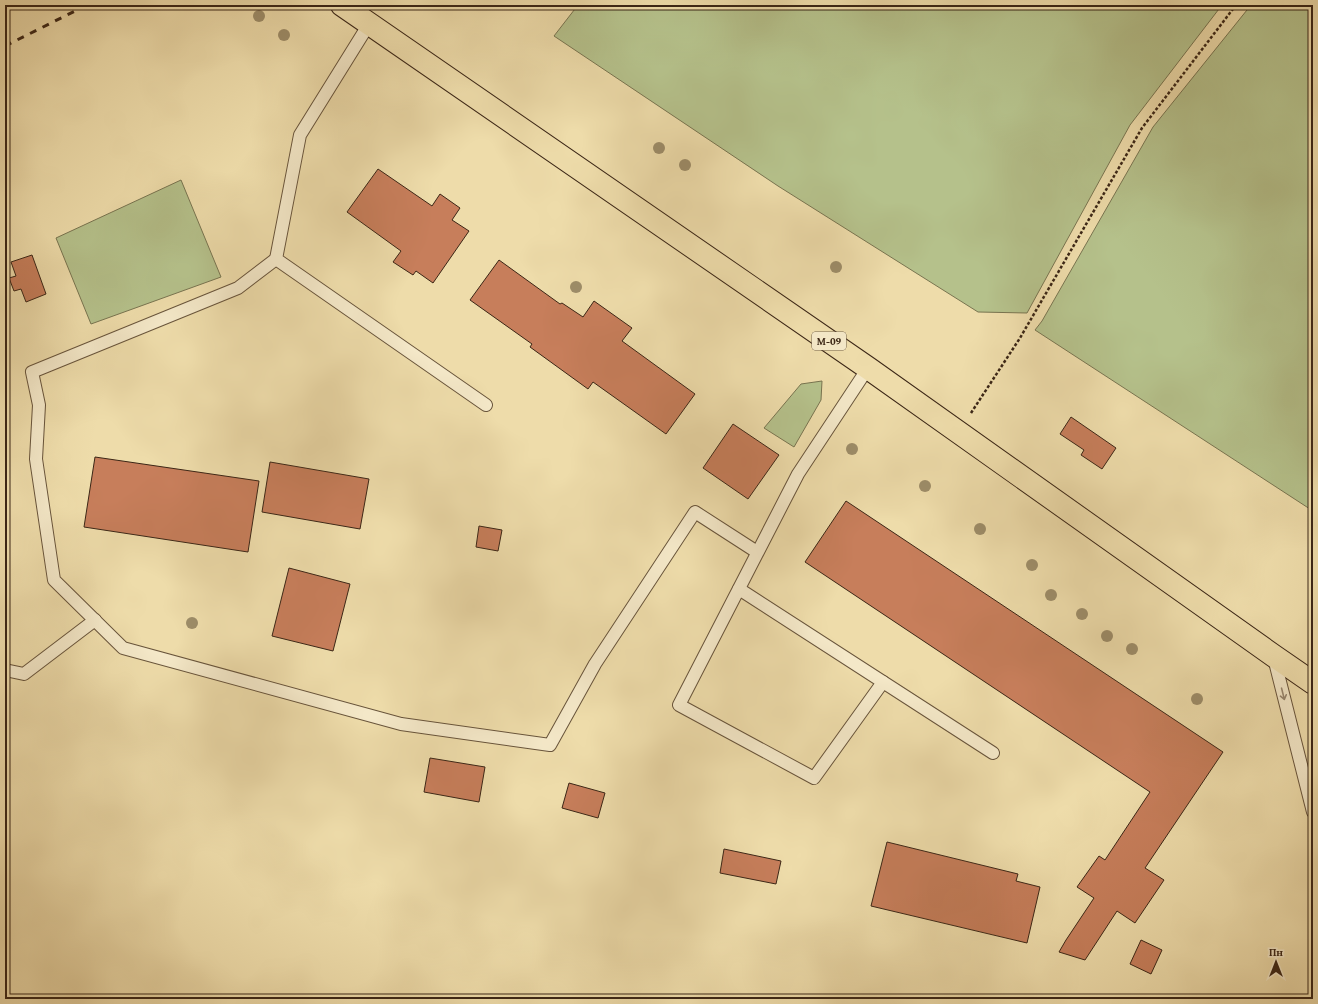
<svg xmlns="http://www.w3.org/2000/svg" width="1318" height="1004" font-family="'Gentium Book Plus',serif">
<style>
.green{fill:#b5c18b;stroke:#787450}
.building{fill:#c77e5b;stroke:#3b2616}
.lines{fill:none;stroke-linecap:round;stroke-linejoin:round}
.lane-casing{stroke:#68543b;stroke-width:14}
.highway-casing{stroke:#3b2616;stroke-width:24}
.path{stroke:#3b2616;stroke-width:2.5;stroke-dasharray:3 2;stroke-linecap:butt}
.lane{stroke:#f4e8c8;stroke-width:12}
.highway{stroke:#eedcaa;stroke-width:22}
.rail{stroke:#3b2616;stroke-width:3;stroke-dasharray:7 7;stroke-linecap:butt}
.tree{fill:#9d8d69}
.oneway{stroke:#98876f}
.labels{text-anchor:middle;stroke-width:4;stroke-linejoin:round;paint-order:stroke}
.shield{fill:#f4e8c8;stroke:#72604b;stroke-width:1}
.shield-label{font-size:11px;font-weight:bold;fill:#3b2616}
</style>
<rect width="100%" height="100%" fill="#eedcaa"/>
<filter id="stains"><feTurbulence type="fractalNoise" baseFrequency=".005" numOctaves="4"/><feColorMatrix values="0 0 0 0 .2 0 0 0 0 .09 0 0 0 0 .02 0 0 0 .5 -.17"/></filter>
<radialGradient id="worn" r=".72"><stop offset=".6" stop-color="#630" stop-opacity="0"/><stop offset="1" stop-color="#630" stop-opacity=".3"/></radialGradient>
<!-- green -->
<g class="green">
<polygon points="578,5 1222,5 1130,125 1027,313 978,312 778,186 554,36"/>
<polygon points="1251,5 1313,5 1313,511 1035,330 1042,321 1153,127"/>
<polygon points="181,180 221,277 91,324 56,238"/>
<polygon points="822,381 821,400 794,447 764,428 801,384"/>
</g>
<!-- building -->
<g class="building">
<polygon points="378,169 432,206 440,194 460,208 452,220 469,231 433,283 416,271 413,275 393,262 401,251 347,212"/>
<polygon points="32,255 46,294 26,302 21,289 14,291 9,278 16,276 11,262"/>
<polygon points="499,260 560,304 562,303 583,317 594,301 632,328 622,341 695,394 666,434 593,382 588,389 530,347 532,344 470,300"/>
<polygon points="1071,417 1116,448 1102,469 1081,455 1084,450 1060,434"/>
<polygon points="733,424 779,455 748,499 703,468"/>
<polygon points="95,457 259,481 248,552 84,527"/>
<polygon points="270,462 369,479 360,529 262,512"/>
<polygon points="846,501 1223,752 1145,868 1164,880 1135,923 1117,911 1085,960 1059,952 1066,940 1094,898 1077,887 1099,856 1105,860 1150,792 805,562"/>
<polygon points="479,526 502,530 498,551 476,547"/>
<polygon points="289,568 350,584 333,651 272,636"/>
<polygon points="430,758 485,767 479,802 424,792"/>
<polygon points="569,783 605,793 598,818 562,808"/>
<polygon points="887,842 1018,874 1016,881 1040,887 1027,943 871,906"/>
<polygon points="724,849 781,861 776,884 720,873"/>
<polygon points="1141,940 1162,950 1151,974 1130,964"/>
</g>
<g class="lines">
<defs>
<g id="lane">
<polyline points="369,24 300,135 276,259 486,405"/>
<polyline points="276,259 238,288 32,372 39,405 36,459 54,580 123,648 401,724 550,745 595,664 695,512 757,552"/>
<polyline points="868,368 798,474 679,705 814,778 883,682"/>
<polyline points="739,589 993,753"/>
<polyline points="1274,658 1313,812"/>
<polyline points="5,670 24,674 95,620"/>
</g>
<polyline id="highway" points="342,5 868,368 1274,656 1313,683"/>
</defs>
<!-- lane casing -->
<use href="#lane" class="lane-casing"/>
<!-- highway casing -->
<use href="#highway" class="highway-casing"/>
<!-- path -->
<polyline class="path" points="971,413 1020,338 1142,128 1236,5"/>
<!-- lane -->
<use href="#lane" class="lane"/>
<!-- highway -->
<use href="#highway" class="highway"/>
<!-- rail -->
<polyline class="rail" points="5,46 87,5"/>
</g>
<!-- trees -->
<g class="tree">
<circle cx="259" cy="16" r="6"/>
<circle cx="284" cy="35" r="6"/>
<circle cx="659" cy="148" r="6"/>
<circle cx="685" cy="165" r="6"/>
<circle cx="836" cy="267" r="6"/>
<circle cx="576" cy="287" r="6"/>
<circle cx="852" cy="449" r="6"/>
<circle cx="925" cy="486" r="6"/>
<circle cx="980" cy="529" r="6"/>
<circle cx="1032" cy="565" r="6"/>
<circle cx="1051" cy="595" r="6"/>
<circle cx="1082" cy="614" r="6"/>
<circle cx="192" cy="623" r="6"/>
<circle cx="1107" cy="636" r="6"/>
<circle cx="1132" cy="649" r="6"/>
<circle cx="1197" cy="699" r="6"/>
</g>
<!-- one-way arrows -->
<defs><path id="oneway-shaft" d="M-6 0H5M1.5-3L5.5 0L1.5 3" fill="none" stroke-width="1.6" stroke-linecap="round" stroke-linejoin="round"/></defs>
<use class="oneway" href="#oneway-shaft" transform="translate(1283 694) rotate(76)"/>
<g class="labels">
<!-- shield labels -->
<rect class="shield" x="812" y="332" width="34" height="18" rx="3"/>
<g class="shield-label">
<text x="829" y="345">М-09</text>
</g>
</g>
<!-- margin -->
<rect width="1318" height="1004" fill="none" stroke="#eedcaa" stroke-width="20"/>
<rect x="6" y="6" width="1306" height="992" fill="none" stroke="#3b2616" stroke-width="2"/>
<rect x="10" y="10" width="1298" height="984" fill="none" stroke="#3b2616"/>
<!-- north arrow -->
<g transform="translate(1276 962)" stroke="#f4e8c8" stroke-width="3" paint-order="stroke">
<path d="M0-3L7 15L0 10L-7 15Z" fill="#3b2616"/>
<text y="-6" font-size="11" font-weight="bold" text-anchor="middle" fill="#3b2616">Пн</text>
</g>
<rect width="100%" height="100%" filter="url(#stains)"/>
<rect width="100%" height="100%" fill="url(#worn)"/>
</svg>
